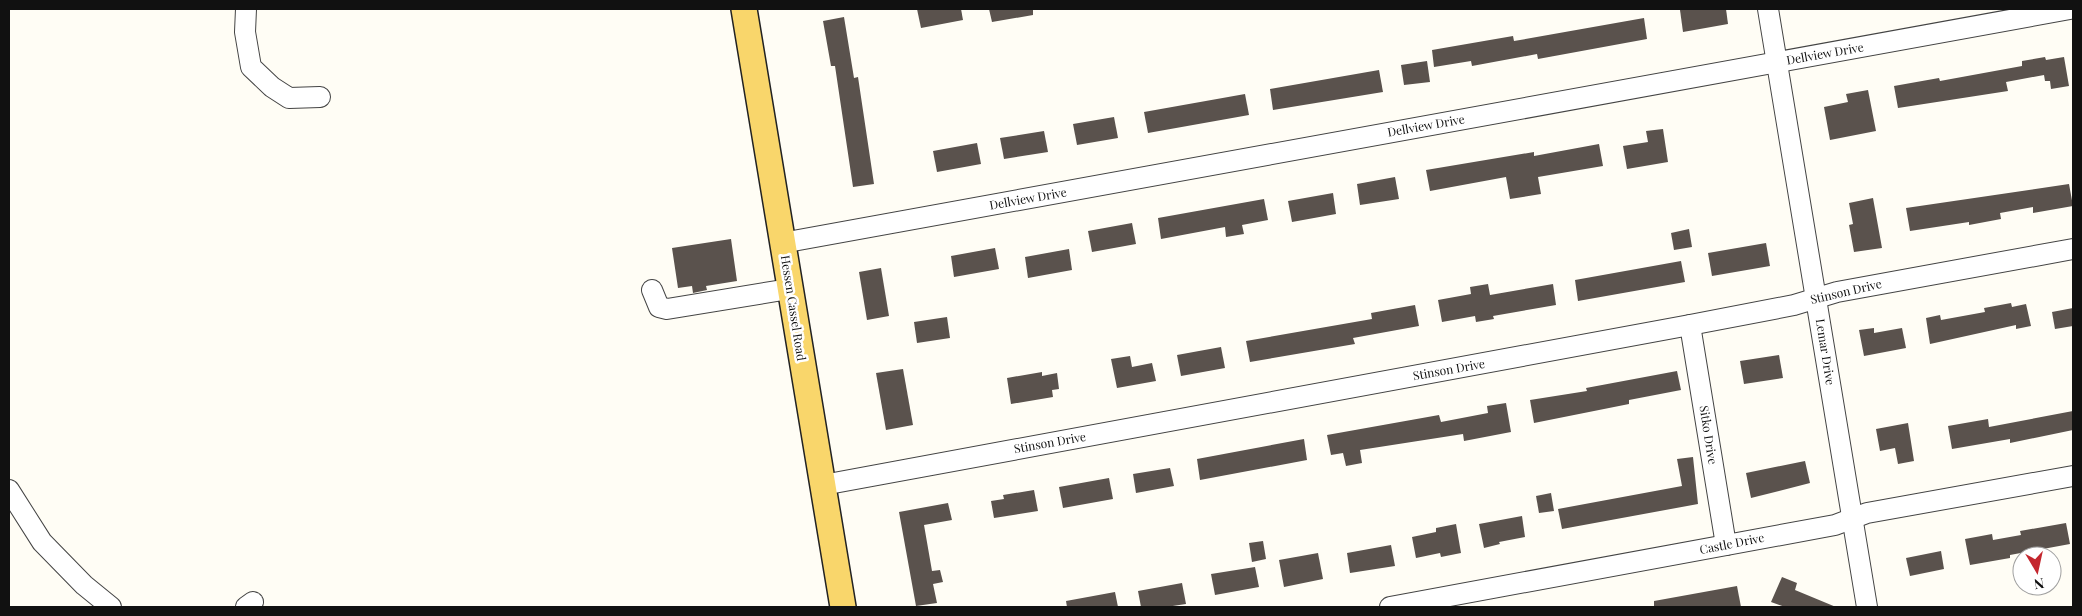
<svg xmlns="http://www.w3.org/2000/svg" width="2082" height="616" font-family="'Playfair Display',serif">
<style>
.building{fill:#5a524d}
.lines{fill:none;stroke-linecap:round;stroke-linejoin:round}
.minor-casing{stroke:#444;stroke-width:22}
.major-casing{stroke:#222;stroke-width:28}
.minor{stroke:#fff;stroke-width:20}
.major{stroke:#f9d66b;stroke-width:25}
.labels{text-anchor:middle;stroke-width:5;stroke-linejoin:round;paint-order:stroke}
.street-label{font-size:12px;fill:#111;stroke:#fff}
</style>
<rect width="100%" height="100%" fill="#fffdf5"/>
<!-- building -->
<g class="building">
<polygon points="917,9 961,9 963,20 921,28"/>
<polygon points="989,9 1033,9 1033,15 992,22"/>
<polygon points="1687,9 1726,9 1728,24 1683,32 1680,10"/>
<polygon points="844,17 854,78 858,77 874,184 853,187 835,66 831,66 823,21"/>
<polygon points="1644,18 1647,39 1538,59 1537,54 1472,66 1471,61 1434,67 1432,50 1513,36 1514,41"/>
<polygon points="2045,57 2046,60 2064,57 2069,86 2051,89 2050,81 2045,81 2044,75 2006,82 2008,91 1898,108 1894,86 1939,78 1940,81 2022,66 2022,61"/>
<polygon points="1427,61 1430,82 1404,85 1401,65"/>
<polygon points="1379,70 1383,92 1273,110 1270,89"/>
<polygon points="1868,90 1876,131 1830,140 1824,107 1848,102 1846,94"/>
<polygon points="1245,94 1249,115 1148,133 1144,112"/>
<polygon points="1114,117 1118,138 1077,145 1073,124"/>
<polygon points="1663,129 1668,162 1627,169 1623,146 1648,142 1646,131"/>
<polygon points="1044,131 1048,152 1004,159 1000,138"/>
<polygon points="977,143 981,164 937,172 933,151"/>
<polygon points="1599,144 1603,166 1538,177 1541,194 1510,199 1506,177 1430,191 1426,170 1534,152 1534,156"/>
<polygon points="1395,177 1399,199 1360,205 1357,184"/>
<polygon points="2069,184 2073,206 2033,213 2033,207 2000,213 2001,219 1969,225 1969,222 1910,231 1906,208"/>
<polygon points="1333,193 1336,214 1292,222 1288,201"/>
<polygon points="1873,198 1882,248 1854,252 1849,225 1853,224 1849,203"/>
<polygon points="1264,199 1268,220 1242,225 1244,234 1226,237 1225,227 1161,239 1158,218"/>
<polygon points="1132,223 1136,244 1092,252 1088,231"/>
<polygon points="1689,229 1692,247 1674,250 1671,233"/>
<polygon points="731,239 737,281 706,286 707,290 693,293 692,286 678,288 672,248"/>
<polygon points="1766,243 1770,266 1712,276 1708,253"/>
<polygon points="995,248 999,269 954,277 951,256"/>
<polygon points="1069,249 1072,270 1028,278 1025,257"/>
<polygon points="1681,261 1685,282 1578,301 1575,280"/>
<polygon points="881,268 889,316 867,320 859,272"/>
<polygon points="1488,284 1490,295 1553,284 1556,305 1493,316 1494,319 1476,322 1475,316 1442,322 1438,300 1471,294 1470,287"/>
<polygon points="2011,303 2012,307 2026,304 2031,326 2016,329 2016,325 1930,344 1926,318 1940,315 1941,320 1985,312 1984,308"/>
<polygon points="1415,305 1419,326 1353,338 1355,344 1250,362 1246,341 1372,319 1371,313"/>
<polygon points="2073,308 2073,326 2055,329 2052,312"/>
<polygon points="947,317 950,338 917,343 914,322"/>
<polygon points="1874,328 1874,333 1902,328 1906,348 1864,356 1859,330"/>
<polygon points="1221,347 1225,368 1181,376 1177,355"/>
<polygon points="1779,355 1783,378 1744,384 1740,361"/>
<polygon points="1130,356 1132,367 1152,363 1156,381 1117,388 1111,359"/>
<polygon points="903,369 913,425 886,430 876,373"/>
<polygon points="1677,371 1681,390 1629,400 1629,404 1534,423 1530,400 1587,391 1586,388"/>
<polygon points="1042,372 1042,376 1057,373 1059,389 1052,390 1053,397 1011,404 1007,378"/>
<polygon points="1506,403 1511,432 1464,441 1463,434 1360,450 1362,463 1346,466 1343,453 1331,455 1327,435 1439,415 1441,422 1488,413 1487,406"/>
<polygon points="2073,411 2073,430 2010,443 2010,439 1952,449 1948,426 1988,419 1989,427"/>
<polygon points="1908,423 1914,461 1898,464 1895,448 1880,451 1876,429"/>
<polygon points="1304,439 1307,460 1200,480 1197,459"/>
<polygon points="1693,457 1698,504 1562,529 1558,509 1682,486 1677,459"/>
<polygon points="1805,461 1810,483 1751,498 1746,473"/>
<polygon points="1170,468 1174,486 1136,493 1133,474"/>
<polygon points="1109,478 1113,499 1063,508 1059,487"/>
<polygon points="1034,490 1038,511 994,518 991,501 1004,499 1003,495"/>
<polygon points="1551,493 1554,511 1539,513 1536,496"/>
<polygon points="948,503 952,520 924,525 932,571 940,570 943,582 933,584 937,603 916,606 899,512"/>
<polygon points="1522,516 1525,537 1499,542 1500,544 1484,548 1479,524"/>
<polygon points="2066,523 2070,544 2010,555 2010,558 1970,565 1965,539 1992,534 1993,540 2021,535 2020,531"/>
<polygon points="1456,524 1461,553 1441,557 1440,553 1416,558 1412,537 1436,532 1436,528"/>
<polygon points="1263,541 1266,559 1252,562 1249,543"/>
<polygon points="1391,545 1395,566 1350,573 1347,553"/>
<polygon points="1941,551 1944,569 1910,576 1906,558"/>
<polygon points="1318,553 1323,579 1284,587 1279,560"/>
<polygon points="1255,567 1259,587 1215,595 1211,574"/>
<polygon points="1782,577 1797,583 1795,590 1836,607 1785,607 1771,602"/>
<polygon points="1182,583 1186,604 1166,607 1141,607 1138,591"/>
<polygon points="1737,586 1741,607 1654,607 1654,601"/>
<polygon points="1115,592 1118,607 1067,607 1066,601"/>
</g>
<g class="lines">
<defs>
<g id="minor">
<polyline points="246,9 245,32 251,67 272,87 289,98 320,97"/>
<polyline points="1768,9 1867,607"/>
<polyline points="782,243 2070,9"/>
<polyline points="652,290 659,307 667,309 789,289"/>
<polyline points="1690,325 1726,545"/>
<polyline points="823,485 1690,325 1794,305 1837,292 2073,249"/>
<polyline points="9,490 42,542 84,585 111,607"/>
<polyline points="246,607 253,602"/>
<polyline points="1390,607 1835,525 1867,513 2073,476"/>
</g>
<polyline id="major" points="744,9 843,607"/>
</defs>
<!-- minor casing -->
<use href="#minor" class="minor-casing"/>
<!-- major casing -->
<use href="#major" class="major-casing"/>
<!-- minor -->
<use href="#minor" class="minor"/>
<!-- major -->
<use href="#major" class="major"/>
</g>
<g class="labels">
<!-- street labels -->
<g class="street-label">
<text transform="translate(1825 54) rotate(-10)" y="4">Dellview Drive</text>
<text transform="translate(1426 126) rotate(-10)" y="4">Dellview Drive</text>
<text transform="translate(1028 199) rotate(-10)" y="4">Dellview Drive</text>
<text transform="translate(1846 292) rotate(-13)" y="4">Stinson Drive</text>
<text transform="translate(793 308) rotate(81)" y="4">Hessen Cassel Road</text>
<text transform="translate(1825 352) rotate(81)" y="4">Lemar Drive</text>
<text transform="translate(1449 370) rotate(-10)" y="4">Stinson Drive</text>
<text transform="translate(1708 435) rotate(81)" y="4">Sitko Drive</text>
<text transform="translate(1050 443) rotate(-10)" y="4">Stinson Drive</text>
<text transform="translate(1732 544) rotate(-11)" y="4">Castle Drive</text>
</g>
</g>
<!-- border -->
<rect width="2082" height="616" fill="none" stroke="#111111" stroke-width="20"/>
<!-- north arrow -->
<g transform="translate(2037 571) rotate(171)"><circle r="24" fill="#ffffff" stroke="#a0a0a0"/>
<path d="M0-4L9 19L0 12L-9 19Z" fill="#c4262e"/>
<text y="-8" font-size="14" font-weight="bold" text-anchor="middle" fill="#111111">N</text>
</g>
</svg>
